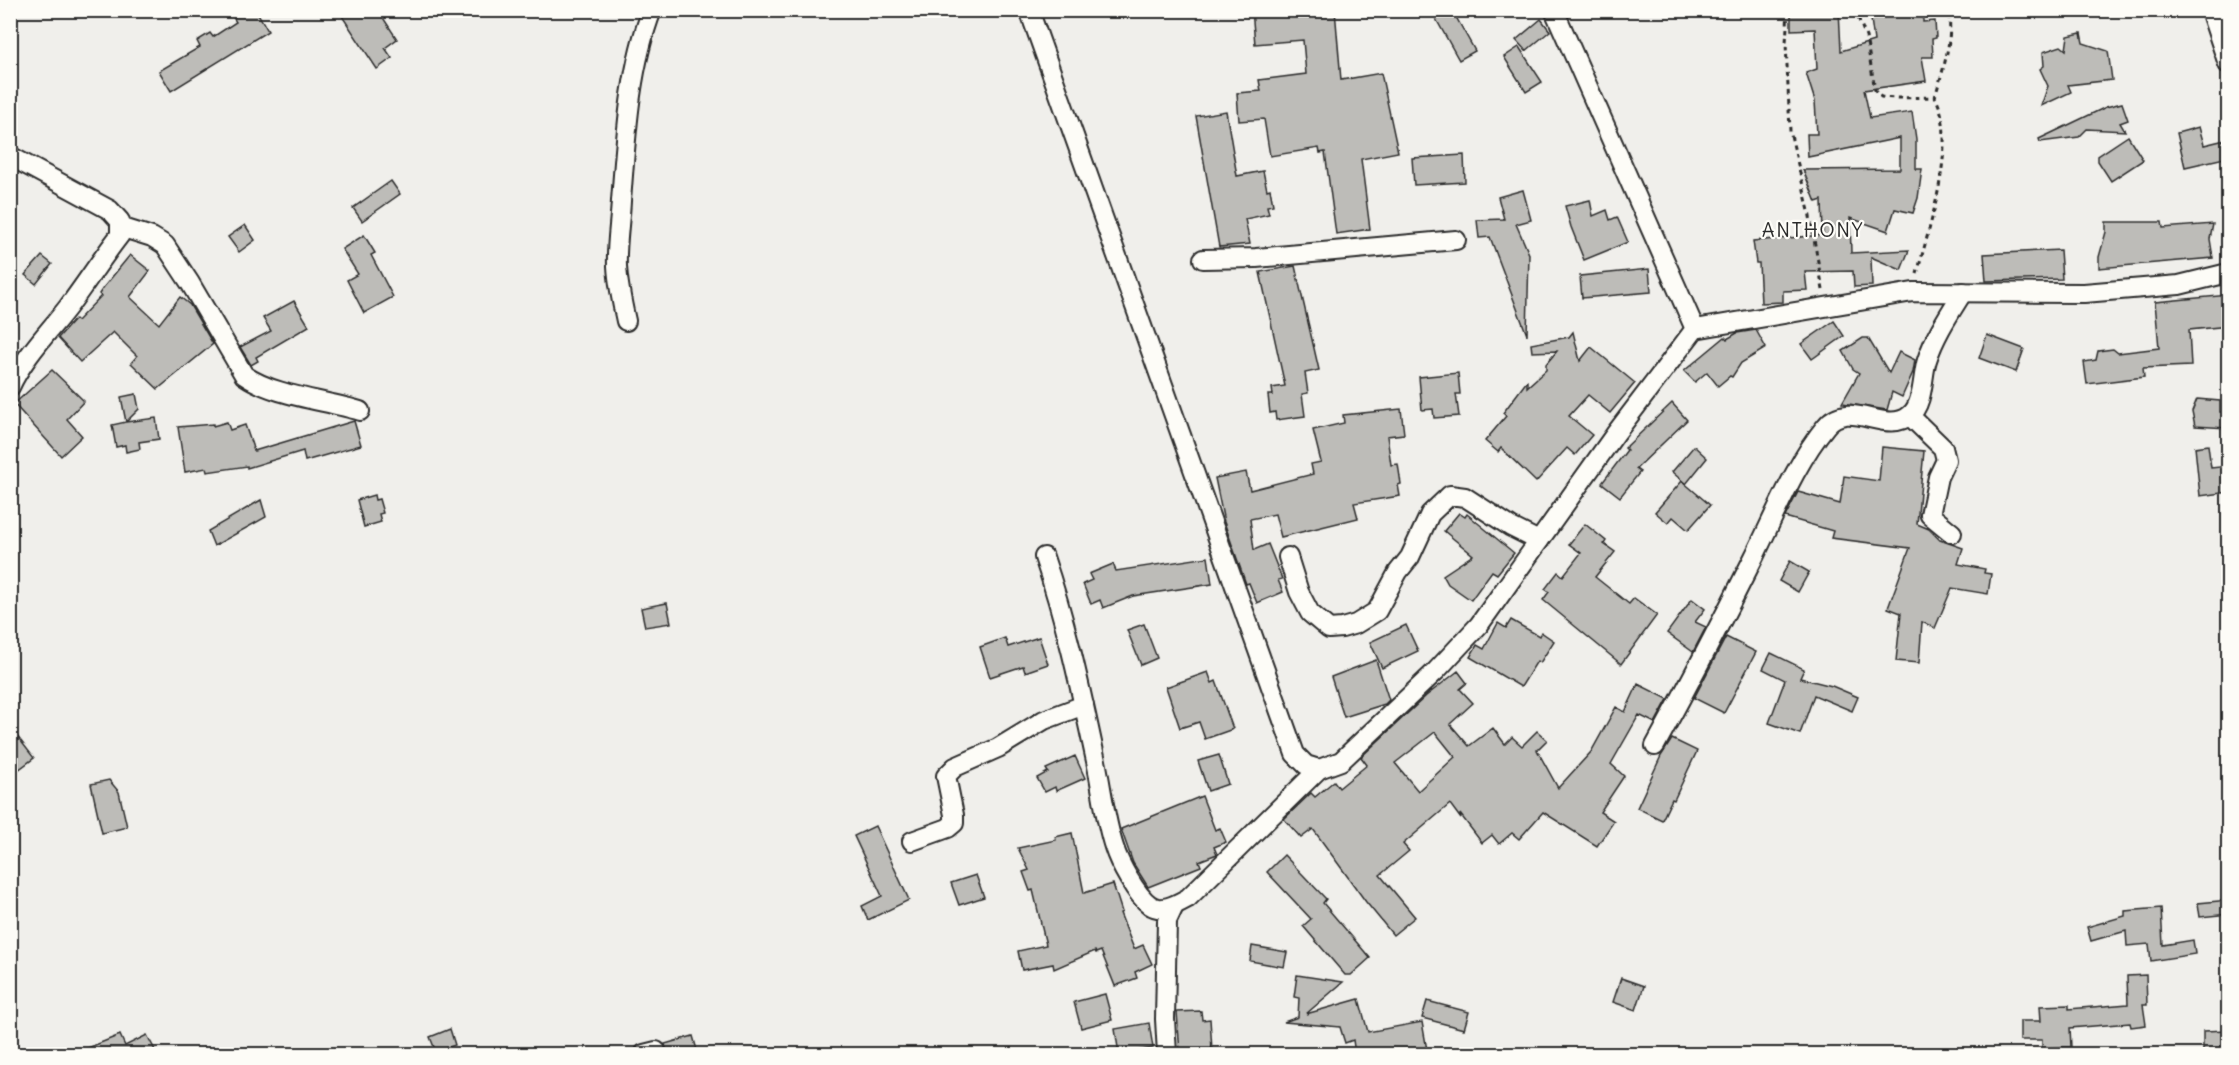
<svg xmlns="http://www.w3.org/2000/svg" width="2239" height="1065" font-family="Delius,sans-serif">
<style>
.building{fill:#bdbcb8;stroke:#2b2b2b;stroke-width:1.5;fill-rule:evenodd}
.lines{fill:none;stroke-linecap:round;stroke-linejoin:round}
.street-casing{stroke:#2b2b2b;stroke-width:22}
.path{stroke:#2b2b2b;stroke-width:3;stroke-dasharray:4.5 4.5;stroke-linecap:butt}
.street{stroke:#fdfcf7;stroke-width:18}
.labels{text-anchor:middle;stroke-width:4.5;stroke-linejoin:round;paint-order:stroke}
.quarter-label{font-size:20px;letter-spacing:1.5px;fill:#2b2b2b;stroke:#fdfcf7}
</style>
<rect width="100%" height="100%" fill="#f0efeb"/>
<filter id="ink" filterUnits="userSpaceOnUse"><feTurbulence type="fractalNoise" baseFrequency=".0167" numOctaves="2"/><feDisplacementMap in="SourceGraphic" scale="12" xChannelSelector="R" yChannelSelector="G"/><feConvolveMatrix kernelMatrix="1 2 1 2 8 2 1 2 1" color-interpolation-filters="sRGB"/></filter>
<g filter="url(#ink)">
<!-- building -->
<g class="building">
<polygon points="245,10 256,10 268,31 171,91 159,71 200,47 197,41 210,33 213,37 236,22 233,17"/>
<polygon points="338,10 378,10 397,39 385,48 392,58 377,69"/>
<polygon points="1252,10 1335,10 1341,80 1381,73 1398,152 1361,159 1370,229 1336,234 1325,152 1320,153 1319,148 1270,156 1264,119 1239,121 1237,93 1261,91 1259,80 1306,74 1303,40 1255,44"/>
<polygon points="1431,10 1452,10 1475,51 1459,60"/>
<polygon points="1791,10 1839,10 1841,51 1874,41 1871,19 1887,17 1886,10 1923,10 1923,22 1935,21 1936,38 1932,39 1933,57 1922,57 1926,81 1864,90 1870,118 1912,112 1916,139 1916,169 1922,169 1918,198 1913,213 1895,209 1888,231 1850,218 1851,253 1909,250 1901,270 1871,257 1872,286 1854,287 1853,271 1805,272 1807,290 1783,291 1783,302 1761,303 1759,263 1756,263 1753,241 1823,235 1822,200 1816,202 1803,170 1900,169 1900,138 1808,157 1807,134 1817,134 1815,101 1806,73 1817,69 1815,29 1791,30"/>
<polygon points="1541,19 1550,31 1526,51 1516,40"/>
<polygon points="2081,33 2083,43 2108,51 2112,80 2068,85 2071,92 2041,106 2048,86 2040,69 2044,66 2043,52 2061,46 2066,50 2068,36"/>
<polygon points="1519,47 1542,82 1526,92 1504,57"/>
<polygon points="2122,103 2128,120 2120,123 2125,131 2087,129 2079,137 2040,142 2039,139 2106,107"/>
<polygon points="1226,111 1237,176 1263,171 1267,190 1270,189 1273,205 1267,206 1269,214 1245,219 1250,244 1219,247 1196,116"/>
<polygon points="2199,127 2204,145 2229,139 2229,157 2185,167 2177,133"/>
<polygon points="2128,136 2143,160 2111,181 2098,161 2098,156"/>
<polygon points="1464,155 1465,182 1414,185 1412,158"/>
<polygon points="391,181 400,194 362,221 353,208"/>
<polygon points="1523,190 1531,220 1516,224 1529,254 1527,335 1490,237 1479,238 1477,220 1504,219 1498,197"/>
<polygon points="1590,200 1593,216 1607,210 1610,220 1617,217 1628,242 1584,260 1571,227 1565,206"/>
<polygon points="2106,222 2162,222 2163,228 2213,224 2210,239 2213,258 2099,268 2099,257 2106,232"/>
<polygon points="245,225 255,240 239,252 228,237"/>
<polygon points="364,235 375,253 371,255 393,297 364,313 347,280 358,274 342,249"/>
<polygon points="2060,250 2062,279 1986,281 1984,254"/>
<polygon points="130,255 150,271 130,297 159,324 180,297 190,305 213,344 158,389 131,363 137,356 113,332 80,362 58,338 75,319 77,321 101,296 99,294 103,288"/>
<polygon points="42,256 52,264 36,284 25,275"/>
<polygon points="1295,266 1319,370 1305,373 1308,393 1302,394 1305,416 1276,420 1275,412 1270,413 1268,395 1273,395 1272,388 1285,386 1260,272"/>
<polygon points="1649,269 1651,292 1582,298 1580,276"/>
<polygon points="2229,295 2229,326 2189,330 2191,366 2143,368 2144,377 2087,384 2084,362 2096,360 2098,351 2113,349 2118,353 2159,348 2155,302"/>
<polygon points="294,301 309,326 256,357 258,361 251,365 240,347 271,331 263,318"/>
<polygon points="1834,321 1844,336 1812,359 1801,344"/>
<polygon points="1756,330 1766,348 1741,363 1732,377 1730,376 1718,386 1707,372 1695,382 1684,371 1725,337 1727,339 1737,333"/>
<polygon points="1573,332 1580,361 1591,347 1635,383 1610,413 1588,395 1569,416 1592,435 1575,455 1567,448 1536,482 1501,448 1498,452 1485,441 1506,416 1503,413 1527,381 1527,387 1546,370 1546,364 1557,351 1532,352 1531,344 1569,337"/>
<polygon points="1987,335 2024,349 2016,372 1979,358"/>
<polygon points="1863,338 1868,338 1889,373 1899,352 1915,360 1913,372 1902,397 1892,392 1887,410 1842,403 1859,373 1853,369 1843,351"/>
<polygon points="52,370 84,401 67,419 82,436 61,456 14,404"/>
<polygon points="1458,373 1460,394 1456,394 1459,416 1434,418 1433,409 1422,410 1419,377"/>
<polygon points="136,394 139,409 126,422 156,418 159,439 139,442 140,449 126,452 125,445 116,447 112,425 126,422 121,397"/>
<polygon points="2197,399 2220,401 2220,412 2228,412 2227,428 2195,426 2192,411"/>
<polygon points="1672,403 1687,420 1636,469 1640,472 1620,497 1602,483 1627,450 1625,448"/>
<polygon points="1401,409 1404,434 1387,436 1391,465 1398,464 1401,484 1398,485 1400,496 1354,503 1358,518 1281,537 1275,514 1250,519 1254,550 1268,544 1282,579 1278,580 1283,592 1257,603 1249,583 1246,584 1224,522 1215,478 1246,472 1250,490 1313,474 1311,464 1321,462 1313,430 1344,423 1343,415"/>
<polygon points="354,421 361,445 305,461 303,451 247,468 247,466 207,472 206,468 185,472 178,427 213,424 213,426 227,422 230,430 245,425 254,451"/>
<polygon points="2208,445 2211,468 2229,466 2229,492 2200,496 2195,447"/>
<polygon points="1694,446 1707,458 1686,484 1672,472"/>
<polygon points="1882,447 1924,451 1917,524 1929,529 1940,540 1963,548 1958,564 1985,569 1984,573 1991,574 1988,594 1952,588 1935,628 1922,622 1919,663 1896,661 1901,613 1888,608 1910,548 1831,538 1833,531 1785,517 1798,492 1840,504 1844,476 1879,481"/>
<polygon points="1682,481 1710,505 1688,530 1673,517 1668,523 1655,512"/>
<polygon points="374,495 375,500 379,499 383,513 379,514 381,522 364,527 357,500"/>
<polygon points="261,500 266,517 214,546 208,531"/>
<polygon points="1459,513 1465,517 1467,514 1514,553 1497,574 1492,571 1471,600 1448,584 1443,575 1473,555 1444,531"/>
<polygon points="1585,524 1606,541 1604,544 1615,552 1595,577 1629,604 1634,598 1657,615 1621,664 1543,600 1549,592 1545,589 1558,572 1563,576 1581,553 1569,544"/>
<polygon points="1208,557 1212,584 1133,596 1103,608 1100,600 1091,604 1083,584 1092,580 1089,574 1113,564 1116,571"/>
<polygon points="1790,561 1809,572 1798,592 1779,581"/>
<polygon points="1692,599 1705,609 1695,622 1706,627 1693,652 1667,633"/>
<polygon points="667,603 671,623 645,627 641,608"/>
<polygon points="1511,620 1539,636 1541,632 1554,641 1540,663 1537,661 1521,687 1470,657 1477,645 1484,649 1498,623 1506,628"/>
<polygon points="1144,624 1157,658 1141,665 1127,630"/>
<polygon points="1406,625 1418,651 1382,668 1370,642"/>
<polygon points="1039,637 1048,664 1025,672 1023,666 990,677 980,647 1005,638 1008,647"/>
<polygon points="1726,637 1756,652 1724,713 1694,698"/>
<polygon points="1771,653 1804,669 1800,678 1832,686 1858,697 1852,711 1814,695 1800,734 1769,723 1785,680 1763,669"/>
<polygon points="1376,660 1389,700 1385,704 1344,717 1331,677"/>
<path d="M 1458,671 L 1467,683 L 1460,689 L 1473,703 L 1450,724 L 1469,746 L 1493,728 L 1505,744 L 1512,737 L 1522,746 L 1537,731 L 1547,740 L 1537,750 L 1558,788 L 1591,752 L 1616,707 L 1625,712 L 1638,684 L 1668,699 L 1655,723 L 1639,715 L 1611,764 L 1624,776 L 1600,812 L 1614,821 L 1597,846 L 1543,812 L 1519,839 L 1512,833 L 1499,844 L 1492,835 L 1482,843 L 1460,814 L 1461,819 L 1450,804 L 1403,844 L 1409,851 L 1380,875 L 1415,917 L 1393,935 L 1366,902 L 1313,829 L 1301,838 L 1284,819 L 1311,793 L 1315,797 L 1334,781 L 1339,788 L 1367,765 L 1361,757 L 1426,696 ZM 1435,732 L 1455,757 L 1418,791 L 1395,763 Z"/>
<polygon points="1208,672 1212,683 1216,681 1233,729 1205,739 1199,722 1180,728 1166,687"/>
<polygon points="10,727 34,758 10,776"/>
<polygon points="1672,739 1697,751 1674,800 1672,799 1662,820 1637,808 1661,756"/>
<polygon points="1219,755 1228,784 1208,791 1198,761"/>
<polygon points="1075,756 1085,778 1056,791 1055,787 1045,792 1037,778 1048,772 1046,769"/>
<polygon points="109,780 119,792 127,827 102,833 91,784"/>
<polygon points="1202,796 1215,830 1220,828 1226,842 1214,847 1217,854 1199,861 1201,866 1148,887 1133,863 1121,829"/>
<polygon points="875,826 909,900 868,920 862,906 882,896 854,836"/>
<polygon points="1072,833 1084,893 1113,884 1122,912 1120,913 1134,949 1143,945 1152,964 1135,972 1137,978 1115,986 1101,951 1096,953 1095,951 1054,969 1053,964 1022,970 1018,951 1046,945 1033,890 1030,891 1023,872 1029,870 1018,848 1056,840 1055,837"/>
<polygon points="1284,855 1326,899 1323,903 1370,958 1351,975 1345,975 1303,926 1311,919 1267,872"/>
<polygon points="976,875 984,897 959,905 951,883"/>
<polygon points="2229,900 2229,914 2200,917 2198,903"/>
<polygon points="2161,908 2163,945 2193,940 2195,954 2151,961 2149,944 2127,946 2126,931 2091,941 2087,927 2125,916 2125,911"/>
<polygon points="1252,946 1287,952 1284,967 1250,961"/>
<polygon points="1297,975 1343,982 1306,1014 1359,999 1368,1032 1422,1022 1427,1050 1403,1054 1355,1054 1353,1040 1345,1043 1340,1027 1284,1022 1298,1017 1299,998 1294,997"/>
<polygon points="2146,975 2147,1005 2143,1005 2146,1025 2131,1027 2130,1023 2070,1028 2071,1047 2042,1048 2042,1040 2020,1040 2020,1021 2041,1021 2040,1006 2069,1005 2069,1009 2128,1004 2127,976"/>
<polygon points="1621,978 1644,986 1636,1010 1613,1002"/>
<polygon points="1105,994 1112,1020 1081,1028 1074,1002"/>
<polygon points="1427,1001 1469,1012 1464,1029 1422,1018"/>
<polygon points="1201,1011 1202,1020 1210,1019 1212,1050 1180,1053 1177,1012"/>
<polygon points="1149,1023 1153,1048 1119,1054 1115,1029"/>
<polygon points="450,1029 455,1045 436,1052 430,1037"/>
<polygon points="2229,1030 2229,1053 2203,1054 2203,1031"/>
<polygon points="120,1035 125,1046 147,1035 157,1054 73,1054"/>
<polygon points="693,1036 697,1050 682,1054 667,1054 665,1044"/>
</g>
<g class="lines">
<defs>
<g id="street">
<polyline points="1029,10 1295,754 1306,765 1319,769 1341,761 1436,671 1479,625 1616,433 1695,329 1913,292 2084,293 2179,285 2228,273"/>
<polyline points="1554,10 1695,329"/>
<polyline points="2210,10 2228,64"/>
<path d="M 10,156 L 110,210 L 120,221 L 120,235 C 102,258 86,283 68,307 C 48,333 24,357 10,387"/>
<path d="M 120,227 L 152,237 L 165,245 L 190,283 L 244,375 C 274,396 324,400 360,411"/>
<polyline points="1203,259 1256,258 1456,240"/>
<path d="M 626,321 C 622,303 618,284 617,266 C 616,245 620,222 621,201 C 626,138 629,70 652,10"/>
<polyline points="1910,416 1943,448 1946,460 1938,477 1930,515 1952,533"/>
<path d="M 1044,557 C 1067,624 1081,692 1096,761 C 1102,789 1105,820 1114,847 C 1119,863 1136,895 1150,905 C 1162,913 1177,904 1188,898 L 1319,769"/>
<polyline points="1288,557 1299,592 1310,613 1329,629 1342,628 1356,624 1377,611 1398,572 1410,557 1430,514 1450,495 1465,497 1511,527 1539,541"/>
<path d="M 1655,746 C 1689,684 1722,621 1754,557 C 1775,515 1796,462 1826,426 C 1849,397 1886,436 1910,415 C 1924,404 1922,375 1927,360 C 1935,335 1950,313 1963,292"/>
<polyline points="912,841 948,828 954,823 954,815 946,776 955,767 998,748 1044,720 1084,705"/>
<polyline points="644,1054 656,1051"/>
<polyline points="1167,1054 1165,1019 1167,921 1174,906"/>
</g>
</defs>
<!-- street casing -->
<use href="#street" class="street-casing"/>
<!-- path -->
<g class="path">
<polyline points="1788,10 1786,43 1790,131 1809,211 1823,290"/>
<polyline points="1855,10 1866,37 1875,90 1881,97 1897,98 1934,97"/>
<path d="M 1917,274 C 1929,227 1959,140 1935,97 C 1943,69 1954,39 1948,10"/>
</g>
<!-- street -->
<use href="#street" class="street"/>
</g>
</g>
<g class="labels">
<!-- quarter labels -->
<g class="quarter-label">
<text x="1813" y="237">ANTHONY</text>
</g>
</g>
<!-- margin -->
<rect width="2239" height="1065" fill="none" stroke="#fdfcf7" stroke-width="36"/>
<rect x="18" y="18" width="2203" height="1029" fill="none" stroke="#2b2b2b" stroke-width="2" filter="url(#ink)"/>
</svg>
